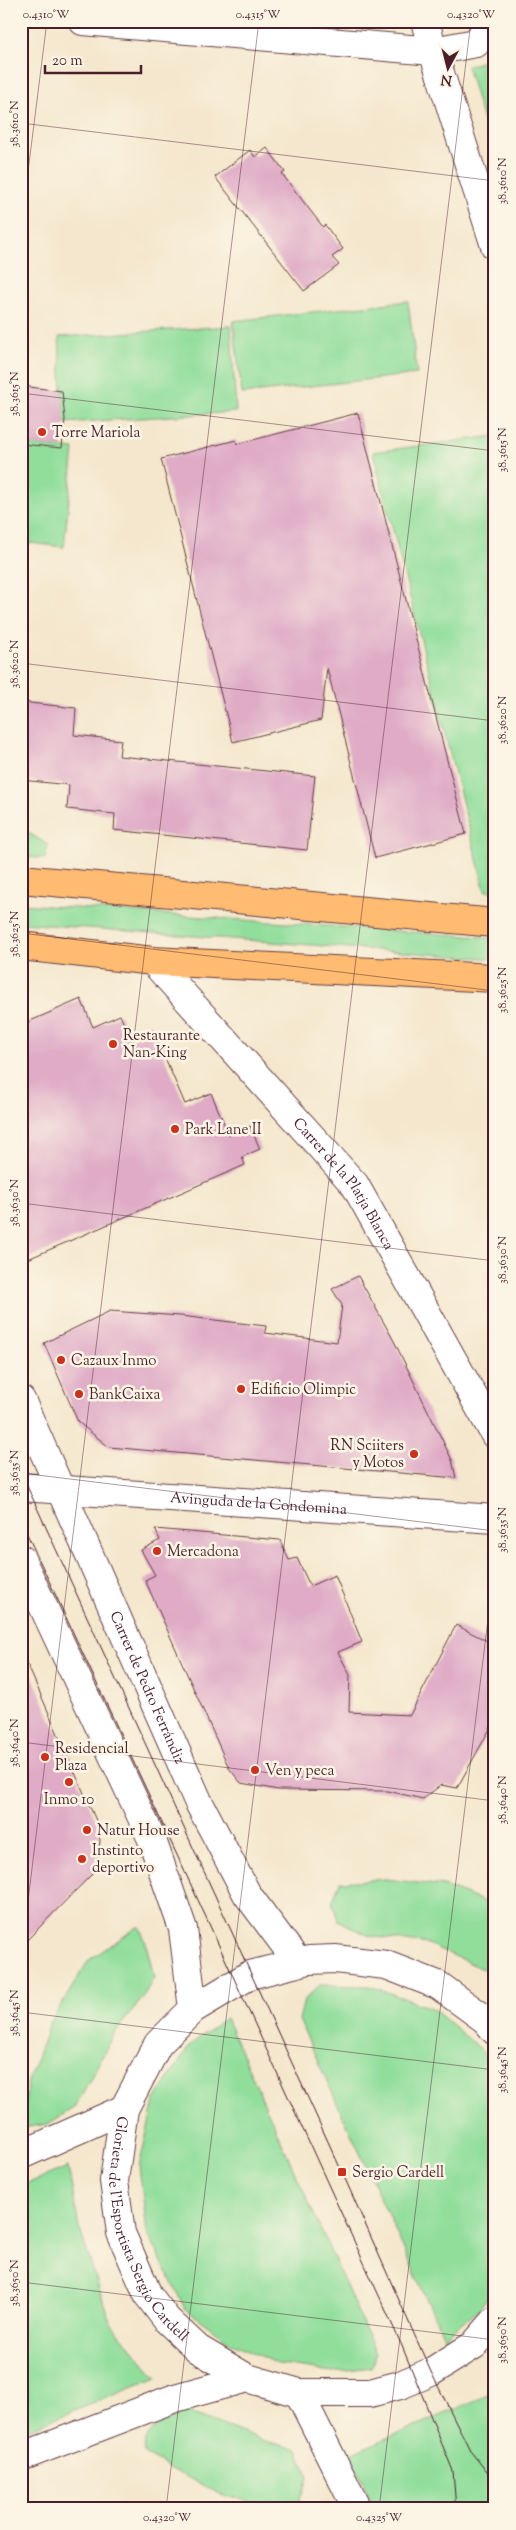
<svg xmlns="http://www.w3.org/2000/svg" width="516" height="2530" font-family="'Sorts Mill Goudy',serif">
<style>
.green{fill:#91de9b;stroke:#6e7e63}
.building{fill:#dfabc6}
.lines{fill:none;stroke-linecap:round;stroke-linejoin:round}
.minor-casing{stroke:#643d43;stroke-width:30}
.major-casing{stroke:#643d43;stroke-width:30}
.minor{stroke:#fff;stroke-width:28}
.major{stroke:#febb71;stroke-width:28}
.tram{stroke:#4a1f2b;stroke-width:1}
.ticks{fill:none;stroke:#4a1f2b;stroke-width:1;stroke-opacity:0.45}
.poi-dot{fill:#c8321e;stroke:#fcf5e5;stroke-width:2}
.labels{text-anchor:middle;stroke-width:5;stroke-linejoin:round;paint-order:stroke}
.poi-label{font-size:15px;fill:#4a1f2b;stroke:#fcf5e5;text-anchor:start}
.street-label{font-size:15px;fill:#4a1f2b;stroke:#fcf5e5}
.neatline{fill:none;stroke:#4a1f2b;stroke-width:2}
.ticks-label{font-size:12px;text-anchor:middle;fill:#4a1f2b}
</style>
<rect width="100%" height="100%" fill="#fcf5e5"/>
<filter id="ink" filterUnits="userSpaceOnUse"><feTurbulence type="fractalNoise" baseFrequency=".02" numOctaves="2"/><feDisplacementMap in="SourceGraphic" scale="10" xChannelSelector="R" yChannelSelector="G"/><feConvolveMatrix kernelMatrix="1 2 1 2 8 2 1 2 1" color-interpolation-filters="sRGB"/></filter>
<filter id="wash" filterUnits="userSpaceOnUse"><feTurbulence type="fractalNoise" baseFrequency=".0096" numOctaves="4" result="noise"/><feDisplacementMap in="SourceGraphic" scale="20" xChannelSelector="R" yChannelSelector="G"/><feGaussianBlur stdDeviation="1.12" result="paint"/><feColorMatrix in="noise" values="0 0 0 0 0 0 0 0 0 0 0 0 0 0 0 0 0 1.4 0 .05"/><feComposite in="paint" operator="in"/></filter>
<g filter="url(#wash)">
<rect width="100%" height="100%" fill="#f4e7cd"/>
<!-- green -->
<g class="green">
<polygon points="485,61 495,94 495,150 492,151 467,66"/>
<polygon points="408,301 417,374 242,394 233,321"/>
<polygon points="231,326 236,412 64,423 59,337"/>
<polygon points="495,436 495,892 485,891 373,452"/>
<polygon points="24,444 74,449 64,547 21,542 21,475"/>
<polygon points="21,828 48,845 45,859 21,856"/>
<polygon points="21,904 495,938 495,959 21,923"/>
<polygon points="386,1879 444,1886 495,1906 495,1978 483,1969 428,1944 369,1936 338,1920 332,1902 340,1882"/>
<polygon points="139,1926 145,1940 154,1977 142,1999 116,2031 75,2107 48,2124 21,2128 28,2082 50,2023 89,1960"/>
<polygon points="320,1985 371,1986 433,2009 483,2051 495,2073 495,2286 479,2309 444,2337 299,2020 304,2000"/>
<polygon points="226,2018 376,2353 371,2367 333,2372 279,2365 230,2342 185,2309 147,2232 139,2166 154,2102 190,2045"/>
<polygon points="68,2167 79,2227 110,2322 157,2378 21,2432 21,2186"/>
<polygon points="495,2392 495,2509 375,2509 350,2454"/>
<path d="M 188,2412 L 261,2440 L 298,2449 L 308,2477 L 300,2502 L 263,2507 L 206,2488 L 144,2454 C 143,2428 168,2420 188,2412 Z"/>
</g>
<g id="blocks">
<!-- building -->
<g class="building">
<polygon points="267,148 285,172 282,174 323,227 325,225 343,249 332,257 339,265 304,291 215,177 250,150 255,157"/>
<polygon points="21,386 62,391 65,419 62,448 21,444"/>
<polygon points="358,413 466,834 375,858 327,668 321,720 233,742 161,459 236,440 237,444"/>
<polygon points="21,702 76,708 74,735 121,740 119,756 315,776 307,850 114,830 115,814 67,809 69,785 21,780"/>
<polygon points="81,999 93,1027 120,1015 131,1040 153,1030 185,1104 211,1093 229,1135 250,1126 260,1149 242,1157 245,1165 21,1262 21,1025"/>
<polygon points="358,1276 394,1341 452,1460 456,1478 109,1447 78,1422 44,1343 110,1311 180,1316 266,1326 265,1333 337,1342 342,1305 332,1289"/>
<polygon points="155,1529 280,1540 289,1560 297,1558 310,1586 335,1575 362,1642 338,1652 350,1675 349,1712 410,1715 456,1625 495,1645 495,1720 457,1788 441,1785 423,1799 388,1791 278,1790 241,1783 229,1768 145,1580 155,1575 141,1550 160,1540"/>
<polygon points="21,1650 98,1825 100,1841 98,1856 92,1874 21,1946 21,1840 24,1834 21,1828"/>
</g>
</g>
</g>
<g filter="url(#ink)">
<use href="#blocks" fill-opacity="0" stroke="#643d43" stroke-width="1"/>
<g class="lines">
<defs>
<g id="minor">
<polyline points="83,21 433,51 476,43 492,21"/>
<polyline points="425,21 433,51 495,246"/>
<path id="s1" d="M 153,961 L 355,1185 L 495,1435"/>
<path id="s2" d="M 21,1400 L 198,1801 L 247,1894 L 297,1961"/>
<path id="s3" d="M 21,1487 L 495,1519"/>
<polyline points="21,1559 151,1837 183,1929 193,2009"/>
<path id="s4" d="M 495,2031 L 486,2020 L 438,1985 L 386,1965 L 335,1959 L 309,1960 L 250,1975 L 193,2009 L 158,2044 L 124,2109 L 114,2181 L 121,2233 L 148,2295 L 167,2320 L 198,2349 L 247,2378 L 299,2393 L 370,2393 L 400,2385 L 431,2372 L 474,2345 L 495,2321"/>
<polyline points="21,2155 124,2109"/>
<polyline points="299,2393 357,2509"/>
<polyline points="21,2457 175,2398 247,2378"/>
</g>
<g id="major">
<polyline points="21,879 495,923"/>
<polyline points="21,946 153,961 495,978"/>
</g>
</defs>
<!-- minor casing -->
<use href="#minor" class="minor-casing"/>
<!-- major casing -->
<use href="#major" class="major-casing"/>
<!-- minor -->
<use href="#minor" class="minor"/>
<!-- major -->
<use href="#major" class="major"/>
<!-- tram -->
<g class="tram">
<polyline points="21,1473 342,2172 431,2372 471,2452 495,2482"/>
<polyline points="21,1521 205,1915 402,2346 453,2471 456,2509"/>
</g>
</g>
</g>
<!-- ticks -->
<path class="ticks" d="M 21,123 L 495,181M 21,227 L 47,21M 21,393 L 495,451M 21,663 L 495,721M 21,933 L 495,991M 21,1203 L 495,1261M 21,1473 L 495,1531M 21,1742 L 495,1801M 21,1958 L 259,21M 21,2012 L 495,2070M 21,2282 L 495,2340M 166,2509 L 471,21M 379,2509 L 495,1562"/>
<!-- markers -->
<g class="poi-dot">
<circle cx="42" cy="432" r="5"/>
<circle cx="113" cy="1044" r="5"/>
<circle cx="175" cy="1129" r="5"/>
<circle cx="61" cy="1360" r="5"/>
<circle cx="241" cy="1389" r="5"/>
<circle cx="79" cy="1394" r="5"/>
<circle cx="414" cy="1454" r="5"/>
<circle cx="157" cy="1551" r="5"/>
<circle cx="45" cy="1757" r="5"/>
<circle cx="255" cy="1770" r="5"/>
<circle cx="69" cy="1782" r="5"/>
<circle cx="87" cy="1830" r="5"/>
<circle cx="82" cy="1859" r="5"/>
<rect x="337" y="2167" width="10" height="10" rx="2.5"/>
</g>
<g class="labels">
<!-- poi labels -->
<g class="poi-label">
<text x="52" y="437">Torre Mariola</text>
<text x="123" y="1040">Restaurante<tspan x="123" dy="17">Nan-King</tspan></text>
<text x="185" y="1134">Park Lane II</text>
<text x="71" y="1365">Cazaux Inmo</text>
<text x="251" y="1394">Edificio Olimpic</text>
<text x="89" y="1399">BankCaixa</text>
<text x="404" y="1450" text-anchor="end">RN Sciiters<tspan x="404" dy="17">y Motos</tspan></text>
<text x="167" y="1556">Mercadona</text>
<text x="55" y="1753">Residencial<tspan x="55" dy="17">Plaza</tspan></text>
<text x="265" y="1775">Ven y peca</text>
<text x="69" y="1804" text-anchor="middle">Inmo 10</text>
<text x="97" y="1835">Natur House</text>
<text x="92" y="1855">Instinto<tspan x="92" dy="17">deportivo</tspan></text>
<text x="352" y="2177">Sergio Cardell</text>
</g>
<!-- street labels -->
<g class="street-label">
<text dy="5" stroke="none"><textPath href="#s1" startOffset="294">Carrer de la Platja Blanca</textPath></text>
<text dy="5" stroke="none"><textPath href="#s3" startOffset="238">Avinguda de la Condomina</textPath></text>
<text dy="5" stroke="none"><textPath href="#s2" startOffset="314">Carrer de Pedro Ferrándiz</textPath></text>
<text dy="5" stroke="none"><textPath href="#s4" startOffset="586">Glorieta de l'Esportista Sergio Cardell</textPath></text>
</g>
</g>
<!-- margin -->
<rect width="516" height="2530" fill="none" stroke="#fcf5e5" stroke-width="55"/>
<!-- north arrow -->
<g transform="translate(448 68) rotate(187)" stroke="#fcf5e5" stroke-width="4" paint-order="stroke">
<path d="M0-4L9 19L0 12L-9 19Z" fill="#4a1f2b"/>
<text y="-8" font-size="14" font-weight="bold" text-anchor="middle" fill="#4a1f2b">N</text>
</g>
<!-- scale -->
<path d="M45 65v8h96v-8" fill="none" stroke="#4a1f2b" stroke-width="2.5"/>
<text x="52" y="65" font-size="15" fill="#4a1f2b" stroke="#fcf5e5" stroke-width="4" paint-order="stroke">20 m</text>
<rect x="28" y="28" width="460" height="2474" class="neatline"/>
<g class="ticks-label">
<text x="46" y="18">0.4310°W</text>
<text x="258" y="18">0.4315°W</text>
<text x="471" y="18">0.4320°W</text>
<text transform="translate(14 124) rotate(-90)" y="4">38.3610°N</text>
<text transform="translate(502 181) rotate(-90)" y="4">38.3610°N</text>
<text transform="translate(14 394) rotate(-90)" y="4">38.3615°N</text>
<text transform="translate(502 450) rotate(-90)" y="4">38.3615°N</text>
<text transform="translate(14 664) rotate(-90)" y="4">38.3620°N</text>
<text transform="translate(502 720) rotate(-90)" y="4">38.3620°N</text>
<text transform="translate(14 934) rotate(-90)" y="4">38.3625°N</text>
<text transform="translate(502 990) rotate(-90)" y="4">38.3625°N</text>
<text transform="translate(14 1203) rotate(-90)" y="4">38.3630°N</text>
<text transform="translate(502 1260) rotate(-90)" y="4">38.3630°N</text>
<text transform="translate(14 1473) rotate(-90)" y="4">38.3635°N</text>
<text transform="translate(502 1530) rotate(-90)" y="4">38.3635°N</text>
<text transform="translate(14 1743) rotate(-90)" y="4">38.3640°N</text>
<text transform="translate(502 1800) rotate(-90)" y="4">38.3640°N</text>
<text transform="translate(14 2013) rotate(-90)" y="4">38.3645°N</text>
<text transform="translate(502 2070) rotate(-90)" y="4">38.3645°N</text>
<text transform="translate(14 2283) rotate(-90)" y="4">38.3650°N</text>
<text transform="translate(502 2340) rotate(-90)" y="4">38.3650°N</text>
<text x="167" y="2521">0.4320°W</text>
<text x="379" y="2521">0.4325°W</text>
</g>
</svg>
